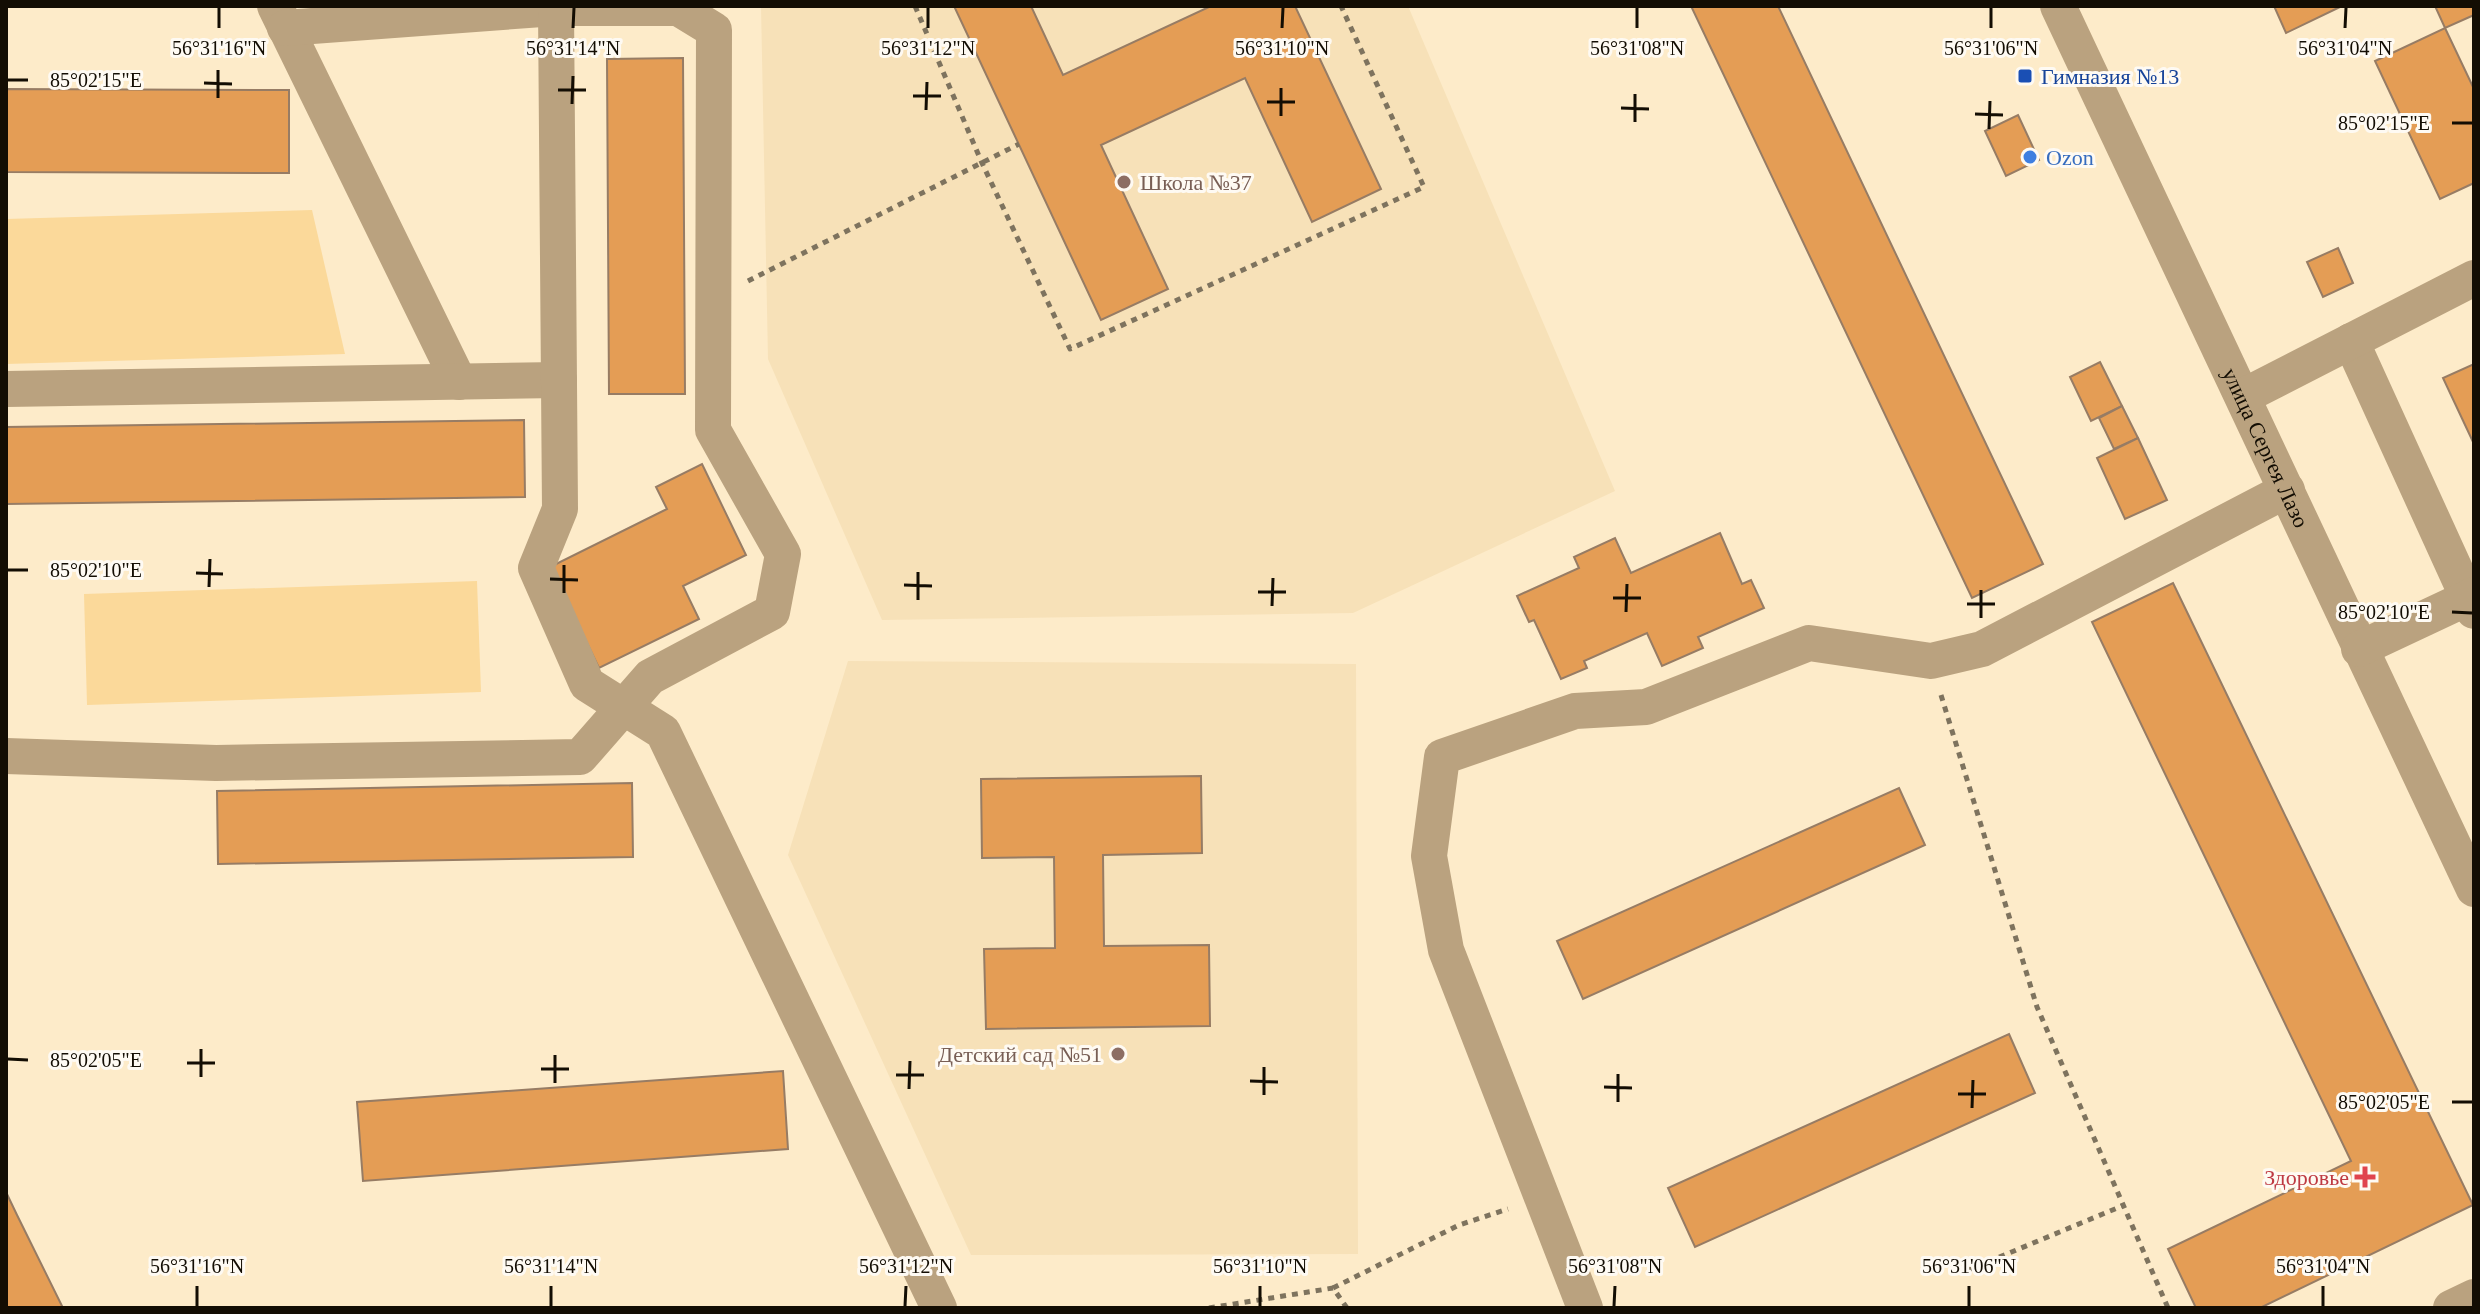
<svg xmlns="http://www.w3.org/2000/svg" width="2480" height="1314" font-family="Georgia,serif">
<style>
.built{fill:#f7e1b8}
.green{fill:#fbd99a}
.building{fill:#e49d55;stroke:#977c64;stroke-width:2}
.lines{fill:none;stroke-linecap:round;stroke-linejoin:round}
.path{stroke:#7e735e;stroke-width:5;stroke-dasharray:6 6;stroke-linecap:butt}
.minor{stroke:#baa27f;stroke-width:36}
.ticks{fill:none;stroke:#130d03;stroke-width:3}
.transit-dot{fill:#1a4fb4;stroke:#fefaf3;stroke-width:3}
.shop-dot{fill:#3f7fe0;stroke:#fefaf3;stroke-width:3}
.education-dot{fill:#8d6e63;stroke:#fefaf3;stroke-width:3}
.health-dot{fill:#e0444e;stroke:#fefaf3;stroke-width:3}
.labels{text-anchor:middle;stroke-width:6;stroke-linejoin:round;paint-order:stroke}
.transit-label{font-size:22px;fill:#164399;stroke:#fefaf3;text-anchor:start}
.shop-label{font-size:22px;fill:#366cbe;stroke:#fefaf3;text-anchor:start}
.education-label{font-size:22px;fill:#785e54;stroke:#fefaf3;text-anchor:start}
.street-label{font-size:22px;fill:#130d03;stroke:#fefaf3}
.health-label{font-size:22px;fill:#be3a42;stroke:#fefaf3;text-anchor:end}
.ticks-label{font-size:20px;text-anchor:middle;fill:#130d03;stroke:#fefaf3;stroke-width:6;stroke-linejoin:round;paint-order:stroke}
</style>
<rect width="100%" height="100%" fill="#fdebc9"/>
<!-- built -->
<g class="built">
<polygon points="761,6 1408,6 1615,491 1353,613 882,620 768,359"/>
<polygon points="848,661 1356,664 1358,1254 971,1255 788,855"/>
</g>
<!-- green -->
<g class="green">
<polygon points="312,210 345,354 6,364 6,219"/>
<polygon points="477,581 481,692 87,705 84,594"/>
</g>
<!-- building -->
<g class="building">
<polygon points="954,6 1031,6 1063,75 1211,6 1295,6 1381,189 1312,222 1245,78 1101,145 1168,289 1101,320"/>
<polygon points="1691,6 1778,6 2043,564 1972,598"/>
<polygon points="2274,6 2342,6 2286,33"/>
<polygon points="2435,6 2474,6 2474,15 2445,28"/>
<polygon points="2445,28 2474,89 2474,183 2440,199 2375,61"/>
<polygon points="683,58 685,394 609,394 607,59"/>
<polygon points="6,89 289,90 289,173 6,172"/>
<polygon points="2018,115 2039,160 2006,176 1985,131"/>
<polygon points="2338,248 2353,283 2323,297 2307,262"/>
<polygon points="2100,362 2122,406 2091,421 2070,377"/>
<polygon points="2474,364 2474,444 2443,378"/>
<polygon points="2122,406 2138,438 2114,449 2099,418"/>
<polygon points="524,420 525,497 6,504 6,427"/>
<polygon points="2138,438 2167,500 2125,519 2097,458"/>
<polygon points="702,464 746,555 683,586 699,619 599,668 550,567 667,509 656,487"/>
<polygon points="1720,533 1742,584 1751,580 1764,608 1698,637 1703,648 1662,666 1647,633 1584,661 1587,668 1561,679 1534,620 1529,622 1517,596 1579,568 1574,557 1615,538 1631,573"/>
<polygon points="2173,583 2473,1205 2260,1308 2196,1308 2168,1249 2351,1161 2092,622"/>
<polygon points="1201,776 1202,853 1103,855 1104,946 1209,945 1210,1026 986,1029 984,949 1055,948 1054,857 982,858 981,779"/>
<polygon points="632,783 633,857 218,864 217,791"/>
<polygon points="1899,788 1925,845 1583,999 1557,941"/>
<polygon points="2009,1034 2035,1093 1695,1247 1668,1188"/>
<polygon points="783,1071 788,1149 363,1181 357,1102"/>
<polygon points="6,1192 17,1215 63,1308 6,1308"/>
</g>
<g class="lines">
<!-- path -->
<g class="path">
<polyline points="915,6 982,163 1070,349 1424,187 1341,6"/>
<polyline points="748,281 1019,144"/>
<polyline points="1941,695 2037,1007 2168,1308"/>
<polyline points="1966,1271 2122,1206"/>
<polyline points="1333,1288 1459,1225 1508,1209"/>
<polyline points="1209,1308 1333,1288 1347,1308"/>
</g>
<!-- minor -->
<g class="minor">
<polyline points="275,6 459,382"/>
<path id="s1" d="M 2058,6 L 2474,889"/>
<polyline points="285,28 556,8"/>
<polyline points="2351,341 2474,611"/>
<polyline points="6,389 559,380"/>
<polyline points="2244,396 2474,278"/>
<polyline points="2359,649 2474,595"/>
<polyline points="6,756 216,763 580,757 650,677 772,612 783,554 713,430 714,30 678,8 556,8 560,509 536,568 587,684 663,732 939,1308"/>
<polyline points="1585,1308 1446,950 1429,856 1442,757 1575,711 1646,707 1809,643 1931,661 1982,649 2287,490"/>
<polyline points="2451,1308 2474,1297"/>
</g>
</g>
<!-- ticks -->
<path class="ticks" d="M 219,28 L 219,8M 573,28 L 574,8M 928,28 L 928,8M 1282,28 L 1283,8M 1637,28 L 1637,8M 1991,28 L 1991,8M 2345,28 L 2346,8M 8,80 L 28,80M 204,83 L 232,84M 558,90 L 586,90M 913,96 L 941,96M 218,98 L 218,70M 1267,102 L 1295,102M 572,104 L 573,76M 1621,108 L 1649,109M 926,110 L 927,82M 1975,114 L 2003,115M 1281,116 L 1281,88M 1635,122 L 1635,94M 2452,123 L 2472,123M 1989,129 L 1990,101M 8,570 L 28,570M 196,573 L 223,574M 550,579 L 578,580M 904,585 L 932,586M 209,587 L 210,559M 1258,592 L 1286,592M 564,593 L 564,565M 1613,598 L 1641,598M 918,600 L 918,572M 1967,604 L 1995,604M 1272,606 L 1273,578M 1626,612 L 1627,584M 2452,612 L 2472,613M 1981,618 L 1981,590M 8,1059 L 28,1060M 187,1063 L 215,1063M 541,1069 L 569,1069M 896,1075 L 924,1075M 201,1077 L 201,1049M 1250,1081 L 1278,1082M 555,1083 L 555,1055M 1604,1087 L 1632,1088M 909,1089 L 910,1061M 1958,1094 L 1986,1094M 1264,1095 L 1264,1067M 1618,1102 L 1618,1074M 2452,1102 L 2472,1102M 1972,1108 L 1973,1080M 197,1306 L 197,1286M 551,1306 L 551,1286M 905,1306 L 906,1286M 1260,1306 L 1260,1286M 1614,1306 L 1615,1286M 1969,1306 L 1969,1286M 2323,1306 L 2323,1286"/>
<!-- markers -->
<rect class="transit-dot" x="2017" y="68" width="16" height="16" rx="4"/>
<circle class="shop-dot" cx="2030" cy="157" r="8"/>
<g class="education-dot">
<circle cx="1124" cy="182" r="8"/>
<circle cx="1118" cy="1054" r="8"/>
</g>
<path class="health-dot" d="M2361 1165h8v8h8v8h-8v8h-8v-8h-8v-8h8z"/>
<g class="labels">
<!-- transit labels -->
<g class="transit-label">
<text x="2041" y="84">Гимназия №13</text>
</g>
<!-- shop labels -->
<g class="shop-label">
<text x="2046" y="165">Ozon</text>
</g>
<!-- education labels -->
<g class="education-label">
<text x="1140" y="190">Школа №37</text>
<text x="1102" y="1062" text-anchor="end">Детский сад №51</text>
</g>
<!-- street labels -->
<g class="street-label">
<text dy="8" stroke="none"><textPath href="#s1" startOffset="488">улица Сергея Лазо</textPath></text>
</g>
<!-- health labels -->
<g class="health-label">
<text x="2349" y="1185">Здоровье</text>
</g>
</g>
<g class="ticks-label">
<text x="219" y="55">56°31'16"N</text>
<text x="573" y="55">56°31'14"N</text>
<text x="928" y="55">56°31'12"N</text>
<text x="1282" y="55">56°31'10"N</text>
<text x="1637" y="55">56°31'08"N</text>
<text x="1991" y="55">56°31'06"N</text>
<text x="2345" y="55">56°31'04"N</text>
<text x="96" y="87">85°02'15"E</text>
<text x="2384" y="130">85°02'15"E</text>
<text x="96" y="577">85°02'10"E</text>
<text x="2384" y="619">85°02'10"E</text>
<text x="96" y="1067">85°02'05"E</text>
<text x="2384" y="1109">85°02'05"E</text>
<text x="197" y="1273">56°31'16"N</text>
<text x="551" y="1273">56°31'14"N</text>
<text x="906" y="1273">56°31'12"N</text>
<text x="1260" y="1273">56°31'10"N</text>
<text x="1615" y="1273">56°31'08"N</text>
<text x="1969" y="1273">56°31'06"N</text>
<text x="2323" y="1273">56°31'04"N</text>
</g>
<!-- border -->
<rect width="2480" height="1314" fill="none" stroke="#130d03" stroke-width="16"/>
</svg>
